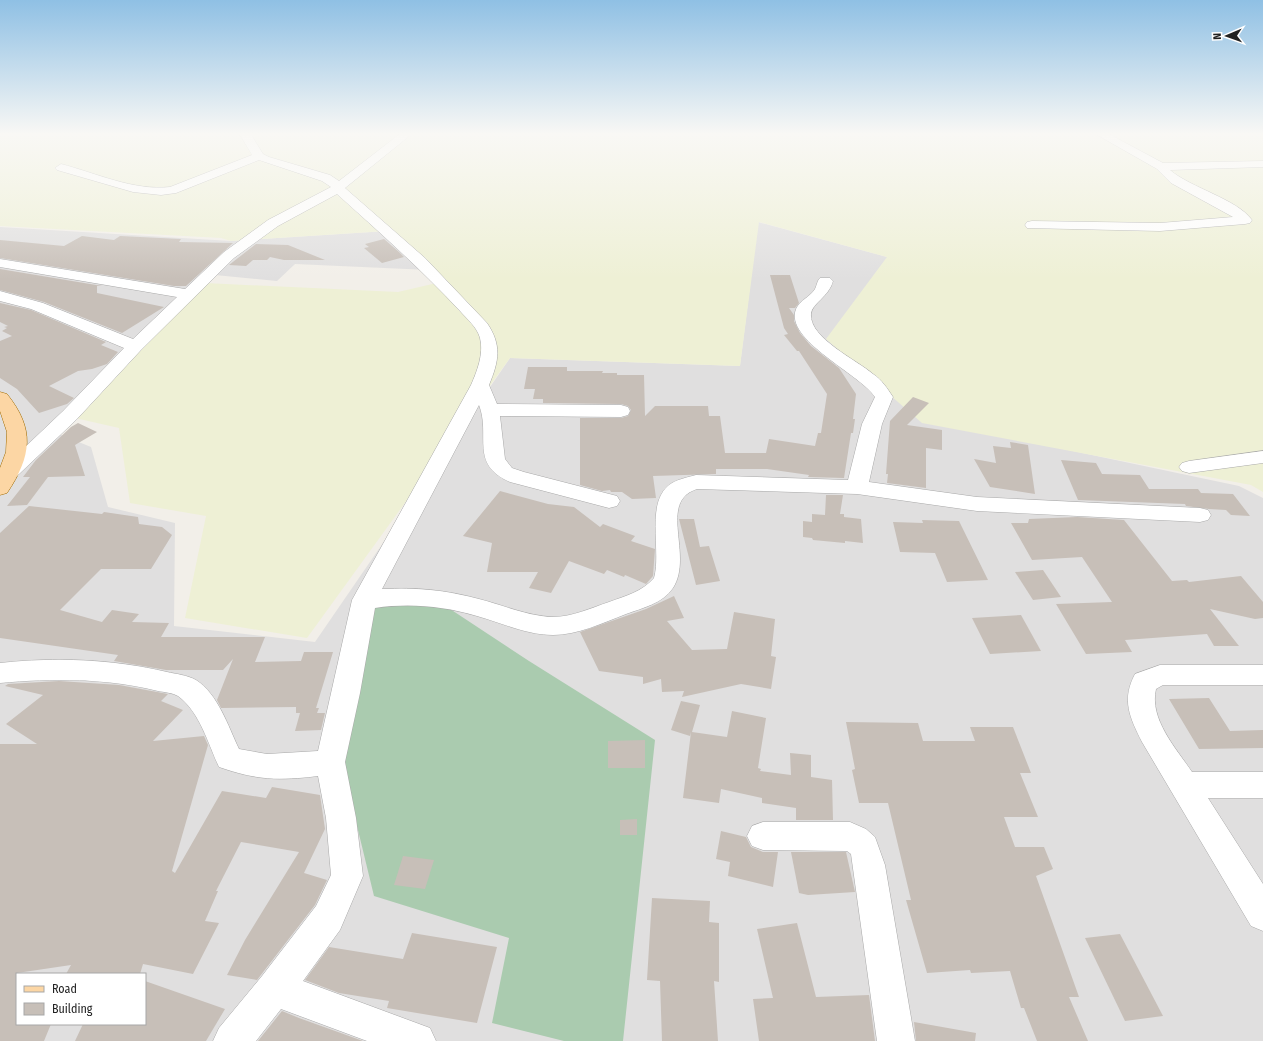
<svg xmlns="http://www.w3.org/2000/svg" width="1263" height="1041" font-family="'Fira Sans Condensed',sans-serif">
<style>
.residential{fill:#e0dfdf;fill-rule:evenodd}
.farmland{fill:#eef0d5}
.cemetery{fill:#aacbaf}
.building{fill:#c7bfb8}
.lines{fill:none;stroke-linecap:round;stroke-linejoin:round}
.minor-casing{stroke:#a9a9a9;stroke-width:1}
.major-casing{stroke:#a06b00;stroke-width:1}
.minor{fill:#fff;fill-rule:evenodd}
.major{fill:#fcd6a4;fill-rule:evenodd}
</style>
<rect width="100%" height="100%" fill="#f2efe9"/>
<!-- residential -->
<path class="residential" d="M 758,222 L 887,257 L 926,420 L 1239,486 L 1263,498 L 1263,1041 L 0,1041 L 0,227 L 231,241 L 387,231 L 429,270 L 295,264 L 277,281 L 215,275 L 59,434 L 91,447 L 108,507 L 175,523 L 174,626 L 315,642 L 510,358 L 740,366 ZM 17,974 L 145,974 L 145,1024 L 17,1024 Z"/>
<!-- farmland -->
<polygon class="farmland" points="0,133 1263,133 1263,492 1251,485 922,423 826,339 887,257 759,222 740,366 510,358 307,638 185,618 206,516 130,503 119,428 75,418 205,283 398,292 441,282 387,231 231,241 221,238 0,226"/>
<!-- cemetery -->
<polygon class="cemetery" points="444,605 529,661 655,740 623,1041 564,1041 492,1023 509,938 374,896 342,764 372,606"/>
<!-- building -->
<g class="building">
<polygon points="82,236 114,240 120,236 181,239 179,242 233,243 186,286 174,286 0,258 0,240 64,246"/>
<polygon points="384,239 399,252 404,257 382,263 364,248 369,247 365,244"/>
<polygon points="256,244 288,245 325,260 284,260 270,257 267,260 253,260 246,266 229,265"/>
<polygon points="0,269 102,286 97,286 97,293 164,307 122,333 44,302 0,290"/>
<polygon points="770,275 790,275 799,303 795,308 789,308 794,315 794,321 800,333 811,346 839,368 856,394 853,419 855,419 853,433 851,433 844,478 808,477 809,475 767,469 716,469 716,474 653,476 656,498 632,499 622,492 611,492 610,490 602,491 580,485 580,418 621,418 628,416 631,410 628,406 621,404 543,403 543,399 533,399 535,389 524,389 528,367 567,367 567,371 603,371 602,373 617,373 617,375 644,375 645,416 655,406 708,406 709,416 720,416 725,453 766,453 769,439 815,446 818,433 821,433 827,394 799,351 797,351 784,335 788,334 784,328"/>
<polygon points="0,303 31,310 106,342 101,345 118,352 107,364 92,369 78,371 49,386 74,398 67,404 39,413 17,389 0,378 0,341 12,336 2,331 7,328 4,327 8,326 0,322"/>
<polygon points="913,397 929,403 907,425 942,430 942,450 926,448 926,488 887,483 888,474 886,474 890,421"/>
<polygon points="78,423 97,432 75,445 85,476 48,477 27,505 7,506 30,477 23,477 36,460 71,427"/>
<polygon points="1010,442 1028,445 1035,494 990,487 974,459 996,463 993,446 1011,448"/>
<polygon points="1061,460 1096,463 1102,474 1140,475 1149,489 1198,489 1201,493 1233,494 1250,516 1231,515 1226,510 1209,509 1186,506 1185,504 1078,500"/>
<polygon points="500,491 548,504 574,507 600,527 603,524 635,536 631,541 655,549 653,576 646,584 625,575 624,577 607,570 604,574 569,561 551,593 529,588 538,572 487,572 492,543 463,536"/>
<polygon points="826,495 843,495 840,514 844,514 844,517 861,519 863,543 845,541 845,543 813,540 812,538 803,537 803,521 812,522 812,514 825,515"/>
<polygon points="29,506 102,514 104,512 138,517 139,524 162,527 172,535 151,569 101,569 60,610 102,622 112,610 139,614 132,622 169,623 161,637 265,637 255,662 301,661 304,652 333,652 316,708 319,708 317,713 325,713 321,730 295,731 300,713 296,713 296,707 221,708 217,700 233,659 223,670 166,670 114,661 118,655 0,638 0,533"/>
<polygon points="1077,517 1124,520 1172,581 1187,580 1189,582 1241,576 1263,602 1263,618 1255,619 1210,609 1239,646 1214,646 1207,634 1125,640 1132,652 1086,654 1056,604 1112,602 1082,557 1032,560 1011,523 1028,523 1029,519"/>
<polygon points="679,519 694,519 700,547 709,546 720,581 696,585"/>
<polygon points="922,520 959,521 988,580 947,582 935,553 900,552 893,522 923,523"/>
<polygon points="1043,570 1061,597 1033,600 1015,572"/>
<polygon points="674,596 684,618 667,621 692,650 727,649 734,612 775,619 771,656 776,657 771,689 741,684 682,697 684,691 662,692 661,679 643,684 643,677 599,671 580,632 646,609"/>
<polygon points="1021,615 1041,651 990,654 972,618"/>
<polygon points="59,681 119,685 168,694 161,701 183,710 153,741 204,736 208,745 172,871 175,873 222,791 266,798 272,787 320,795 325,829 304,873 327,880 315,905 257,980 227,975 245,940 299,852 241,842 216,891 218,891 205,921 219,923 193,974 143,964 140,974 66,974 71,965 17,973 17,1024 51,1024 44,1041 0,1041 0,744 37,744 6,724 43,695 5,686 8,684"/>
<polygon points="1209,698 1230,731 1263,730 1263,748 1199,749 1169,699"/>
<polygon points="681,701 700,705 692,732 727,737 732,711 766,718 758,768 761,769 760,771 791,775 790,753 811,755 811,777 832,780 833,820 796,820 796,808 762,803 762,798 721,789 719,803 683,798 691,732 690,736 671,730"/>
<polygon points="846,722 918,723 923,741 975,741 970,727 1013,727 1031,773 1020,773 1038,817 1004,817 1015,847 1044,847 1053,869 1036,876 1079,997 1069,997 1088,1041 1037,1041 1024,1008 1021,1008 1010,971 971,973 970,970 927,973 906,900 911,900 888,803 859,803 852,770 855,769"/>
<polygon points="645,740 645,768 608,768 608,741"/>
<polygon points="637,819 637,835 620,835 620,820"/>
<polygon points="721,831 746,837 751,847 763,852 778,852 773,887 728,876 730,862 716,859"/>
<polygon points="791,852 846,852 855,892 808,895 799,893"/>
<polygon points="403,856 434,860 425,889 394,885"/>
<polygon points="652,898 710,901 709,922 719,923 719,982 714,981 718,1041 662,1041 660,981 647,980"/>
<polygon points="797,923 816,997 869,995 875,1041 759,1041 753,999 773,998 757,929"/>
<polygon points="412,933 497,947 477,1023 387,1008 389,1001 339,993 305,980 329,947 403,959"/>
<polygon points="1120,934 1163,1016 1125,1021 1085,938"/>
<polygon points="145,981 225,1009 206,1041 75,1041 83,1024 145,1024"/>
<polygon points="282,1011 299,1018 363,1041 258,1041"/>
<polygon points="914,1022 976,1033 975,1041 916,1041"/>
</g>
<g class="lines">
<defs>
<g id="minor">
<path d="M 239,133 L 250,133 L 263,154 L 269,157 L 330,175 L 339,181 L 401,133 L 413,133 L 345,188 L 425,258 L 487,323 C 502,345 499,361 489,385 L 497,404 L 621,405 L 628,407 L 630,411 L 628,415 L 621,417 L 500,416 L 505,459 L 512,468 L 524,472 L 617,496 L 620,501 L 617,506 L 609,508 L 510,482 C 469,464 491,436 479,405 L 382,589 C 415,587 446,590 479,599 C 503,605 527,616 553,617 C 572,617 591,608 609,602 C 625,596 642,592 654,578 C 662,550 644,500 672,483 C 679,479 689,477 696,475 L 848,480 L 862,424 L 875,397 C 860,374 784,340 796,309 C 800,300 810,297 815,289 C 817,285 817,281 820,278 L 830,278 L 833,281 C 829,297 812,303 811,314 C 809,338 857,360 873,374 C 882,380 887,388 893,397 L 882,424 L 869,482 L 977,497 L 1200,508 L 1208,510 L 1211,515 L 1208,520 L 1200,522 L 977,511 L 857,494 L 697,489 C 657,502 694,555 673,588 C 662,604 642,608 626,614 C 603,623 577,635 553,635 C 527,635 502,623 477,616 C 443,606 409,603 375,608 L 360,693 L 345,762 L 356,818 L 363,876 L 340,930 L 303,981 L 430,1028 L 436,1041 L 367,1041 L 281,1009 L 256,1041 L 213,1041 L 219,1028 L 262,976 L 316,906 L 331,875 L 326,818 L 318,776 C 279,781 256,780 219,767 C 208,744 200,712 178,696 C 173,693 164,692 158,691 C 107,678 52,678 0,683 L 0,663 C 56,657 112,659 167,672 C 176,674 187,675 196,680 C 218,694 228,726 239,749 L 267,754 L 318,751 L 352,600 L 471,385 C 477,371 484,354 480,338 C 477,327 467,319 460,311 C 421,269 379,232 337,194 L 278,226 L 234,258 L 141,350 L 77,419 L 17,476 L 10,478 L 3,476 L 0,472 L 3,468 L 63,411 L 124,348 L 31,309 L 0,301 L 0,291 L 43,303 L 133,339 L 177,297 L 0,267 L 0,259 L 185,289 L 224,252 L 268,220 L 331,187 L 322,181 L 259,160 L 176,193 L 161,195 L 133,192 L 57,170 L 55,168 L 61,164 C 96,173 133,191 170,187 L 252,155 Z"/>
<path d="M 1094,133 L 1107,133 L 1163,163 L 1263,161 L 1263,167 L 1170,170 C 1191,188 1237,199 1252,220 L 1250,223 L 1245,224 L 1160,231 L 1027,228 L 1025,225 L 1027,222 L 1032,221 L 1160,223 L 1233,217 L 1171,183 L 1157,169 Z"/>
<polygon points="1263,451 1263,463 1189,473 1182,471 1179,467 1182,463 1189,461"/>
<path d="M 1160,665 L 1263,665 L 1263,685 L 1163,685 L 1156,689 C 1149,719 1176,748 1192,772 L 1263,772 L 1263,798 L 1208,798 L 1263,884 L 1263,931 L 1251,926 L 1142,742 C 1130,718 1121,700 1135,674 Z"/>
<polygon points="763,822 850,822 866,829 875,837 885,865 915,1041 877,1041 851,854 847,851 763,850 752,846 747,836 752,826"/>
</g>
<path id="major" d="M 0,392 L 7,394 C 35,429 32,456 7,493 L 0,495 L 0,468 L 6,452 L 7,432 L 0,411 Z"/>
</defs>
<!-- minor casing -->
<use href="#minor" class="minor-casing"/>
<!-- major casing -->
<use href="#major" class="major-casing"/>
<!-- minor -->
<use href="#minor" class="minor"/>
<!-- major -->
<use href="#major" class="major"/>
</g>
<!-- sky -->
<linearGradient id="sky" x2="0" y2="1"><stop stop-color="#8fc0e4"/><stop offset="0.48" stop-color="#f9f8f5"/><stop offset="1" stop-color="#f9f8f5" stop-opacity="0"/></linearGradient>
<rect width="1263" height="279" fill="url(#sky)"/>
<!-- legend -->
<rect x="16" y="973" width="130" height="52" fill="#ffffff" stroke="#a7a7a7"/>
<rect x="24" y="986" width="20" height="6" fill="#fcd6a4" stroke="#a7a7a7"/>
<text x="52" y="993" font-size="12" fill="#222222">Road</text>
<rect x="24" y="1003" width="20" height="12" fill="#c7bfb8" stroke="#a7a7a7"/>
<text x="52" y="1013" font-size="12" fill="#222222">Building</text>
<!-- north arrow -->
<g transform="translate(1227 36) rotate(268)" stroke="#ffffff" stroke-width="3" paint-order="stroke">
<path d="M0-3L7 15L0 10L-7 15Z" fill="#222222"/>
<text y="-6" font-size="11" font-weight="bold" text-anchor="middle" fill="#222222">N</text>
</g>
</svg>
